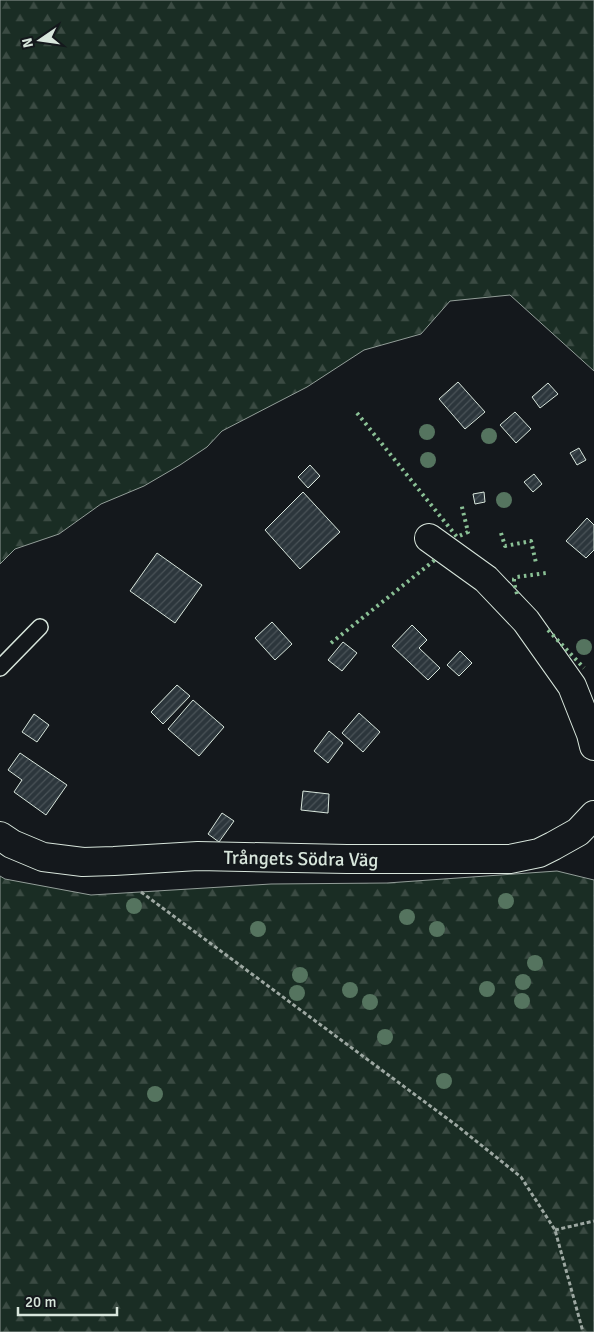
<svg xmlns="http://www.w3.org/2000/svg" width="594" height="1332" font-family="Signika,sans-serif">
<style>
.forest{fill:url(#forest-firs);stroke:#939e99}
.building{fill:url(#building-hatch);stroke:#d8e6dc}
.lines{fill:none;stroke-linecap:round;stroke-linejoin:round}
.lane-casing{stroke:#d8e6dc;stroke-width:18}
.street-casing{stroke:#d8e6dc;stroke-width:30}
.path{stroke:#9da8a2;stroke-width:3;stroke-dasharray:4 2.5;stroke-linecap:butt}
.lane{stroke:#14181c;stroke-width:15}
.street{stroke:#14181c;stroke-width:28}
.hedge{stroke:#8ac095;stroke-width:4;stroke-dasharray:2.5 4;stroke-linecap:butt}
.tree{fill:#55745f}
.labels{text-anchor:middle;stroke-width:4;stroke-linejoin:round;paint-order:stroke}
.street-label{font-size:19px;fill:#d8e6dc;stroke:#14181c}
</style>
<defs>
<pattern id="forest-firs" width="22" height="20" patternUnits="userSpaceOnUse" patternTransform="scale(1.25)"><rect width="22" height="20" fill="#1a2d24"/><path d="M5 1l3.5 6h-7zM16 11l3.5 6h-7z" fill="#3b4b43"/></pattern>
<pattern id="building-hatch" width="6" height="6" patternUnits="userSpaceOnUse" patternTransform="scale(1.25)"><rect width="6" height="6" fill="#2c363c"/><path d="M-1 1l2-2M0 6l6-6M5 7l2-2" fill="none" stroke="#4a5358"/></pattern>
</defs>
<rect width="100%" height="100%" fill="#14181c"/>
<!-- forest -->
<g class="forest">
<polygon points="0,0 594,0 594,371 510,295 450,301 421,334 364,350 307,387 222,431 207,447 180,465 144,486 101,504 59,534 15,549 0,564"/>
<polygon points="557,871 594,880 594,1332 0,1332 0,876 5,879 91,895 271,884 387,883"/>
</g>
<!-- building -->
<g class="building">
<polygon points="458,382 485,412 465,429 439,399"/>
<polygon points="548,383 558,394 540,408 532,397"/>
<polygon points="515,412 531,429 516,443 500,425"/>
<polygon points="579,448 586,460 577,465 570,453"/>
<polygon points="310,465 320,476 308,488 298,477"/>
<polygon points="534,474 542,484 533,492 524,482"/>
<polygon points="303,492 340,532 300,569 265,530"/>
<polygon points="484,492 485,502 475,504 473,494"/>
<polygon points="587,518 594,525 594,550 586,558 566,541"/>
<polygon points="157,553 202,585 175,623 130,591"/>
<polygon points="272,622 292,644 275,660 255,638"/>
<polygon points="412,625 427,640 419,648 440,668 428,680 392,646"/>
<polygon points="343,642 357,653 342,671 328,660"/>
<polygon points="460,651 472,663 459,676 447,665"/>
<polygon points="177,685 190,696 163,724 151,712"/>
<polygon points="193,700 224,727 199,756 168,729"/>
<polygon points="359,713 380,732 363,752 342,733"/>
<polygon points="34,714 49,725 37,742 22,732"/>
<polygon points="329,731 343,743 328,763 314,751"/>
<polygon points="20,753 67,785 46,815 14,792 22,780 8,770"/>
<polygon points="303,791 329,794 328,813 301,810"/>
<polygon points="222,813 234,821 219,842 208,834"/>
</g>
<g class="lines">
<defs>
<polyline id="lane" points="0,668 40,627"/>
<g id="street">
<polyline points="429,538 486,579 526,621 572,686 591,734 594,746"/>
<polyline points="0,836 12,844 43,857 83,862 114,861 198,856 347,859 510,859 539,853 553,846 578,832 594,815"/>
</g>
</defs>
<!-- lane casing -->
<use href="#lane" class="lane-casing"/>
<!-- street casing -->
<use href="#street" class="street-casing"/>
<!-- path -->
<g class="path">
<polyline points="141,892 456,1125 521,1177 555,1230 583,1332"/>
<polyline points="555,1230 594,1221"/>
</g>
<!-- lane -->
<use href="#lane" class="lane"/>
<!-- street -->
<use href="#street" class="street"/>
<!-- hedge -->
<g class="hedge">
<polyline points="357,413 457,537 468,532 461,503"/>
<polyline points="501,533 505,546 531,541 536,563"/>
<polyline points="517,594 514,583 514,579 517,577 546,573"/>
<polyline points="548,630 584,668"/>
<polyline points="331,643 436,559"/>
</g>
</g>
<!-- trees -->
<g class="tree">
<circle cx="427" cy="432" r="8"/>
<circle cx="489" cy="436" r="8"/>
<circle cx="428" cy="460" r="8"/>
<circle cx="504" cy="500" r="8"/>
<circle cx="584" cy="647" r="8"/>
<circle cx="506" cy="901" r="8"/>
<circle cx="134" cy="906" r="8"/>
<circle cx="407" cy="917" r="8"/>
<circle cx="258" cy="929" r="8"/>
<circle cx="437" cy="929" r="8"/>
<circle cx="535" cy="963" r="8"/>
<circle cx="300" cy="975" r="8"/>
<circle cx="523" cy="982" r="8"/>
<circle cx="487" cy="989" r="8"/>
<circle cx="350" cy="990" r="8"/>
<circle cx="297" cy="993" r="8"/>
<circle cx="522" cy="1001" r="8"/>
<circle cx="370" cy="1002" r="8"/>
<circle cx="385" cy="1037" r="8"/>
<circle cx="444" cy="1081" r="8"/>
<circle cx="155" cy="1094" r="8"/>
</g>
<g class="labels">
<!-- street labels -->
<g class="street-label">
<text transform="translate(301 858) rotate(1)" y="7">Trångets Södra Väg</text>
</g>
</g>
<!-- north arrow -->
<g transform="translate(40 40) rotate(257)" stroke="#14181c" stroke-width="4" paint-order="stroke">
<path d="M0-4L9 19L0 12L-9 19Z" fill="#d8e6dc"/>
<text y="-8" font-size="14" font-weight="bold" text-anchor="middle" fill="#d8e6dc">N</text>
</g>
<!-- scale -->
<path d="M18 1307v8h99v-8" fill="none" stroke="#d8e6dc" stroke-width="2.5"/>
<text x="25" y="1307" font-size="15" fill="#d8e6dc" stroke="#14181c" stroke-width="4" paint-order="stroke">20 m</text>
</svg>
